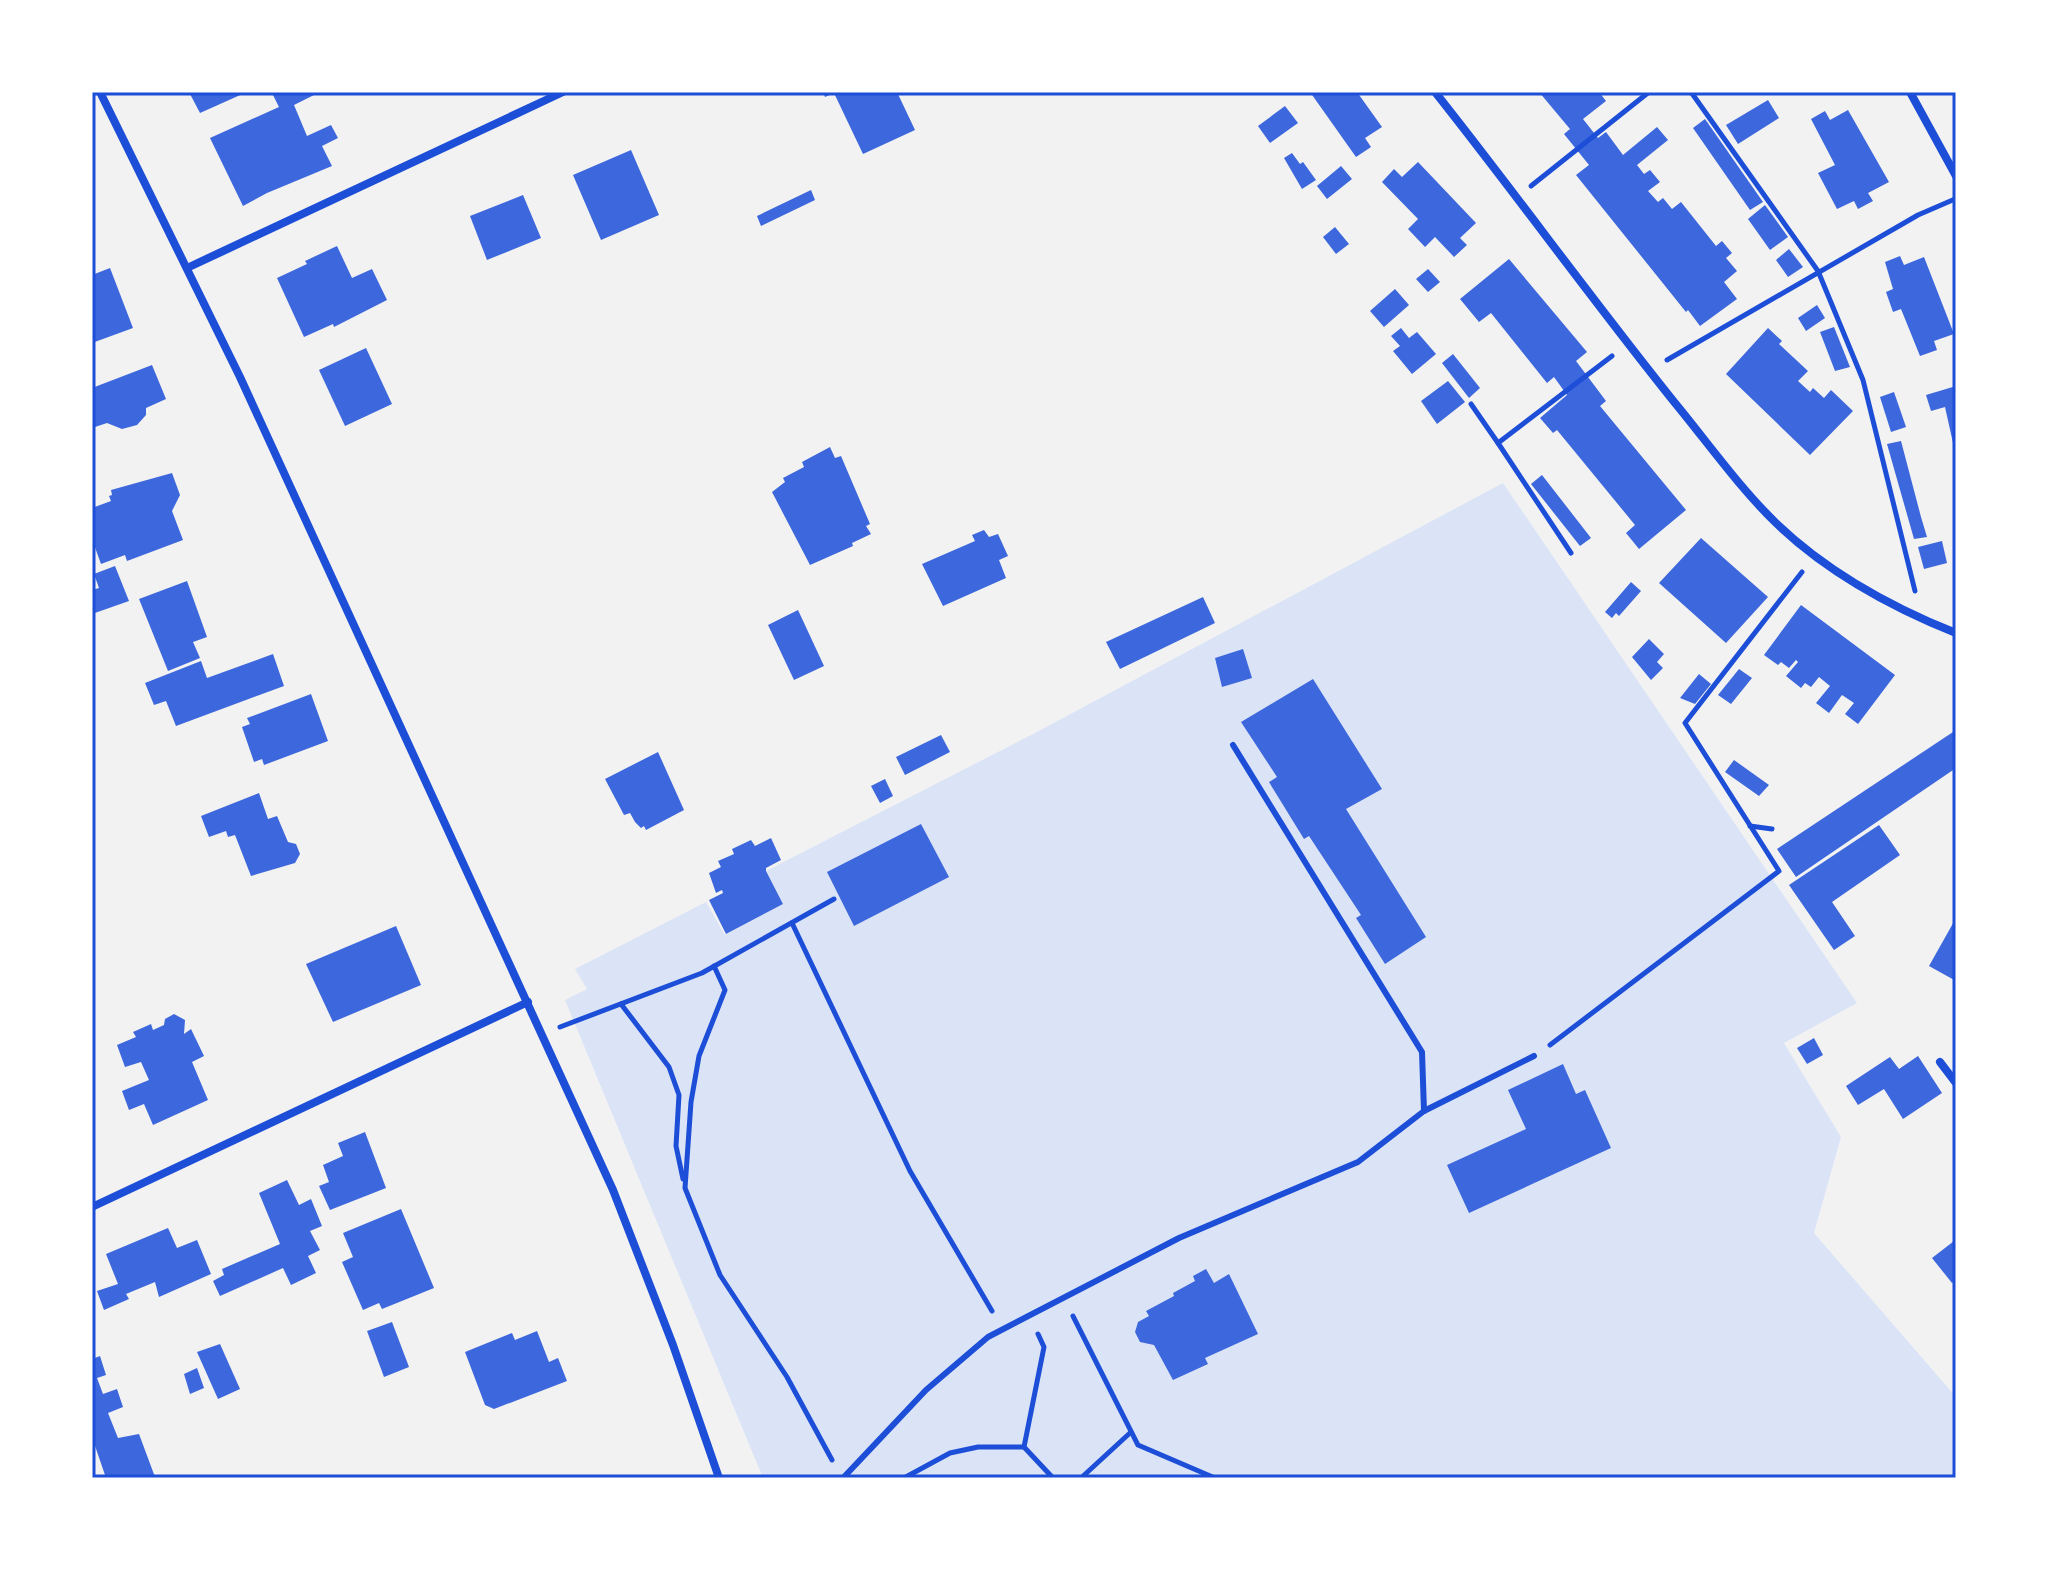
<svg xmlns="http://www.w3.org/2000/svg" width="2048" height="1570" font-family="'DejaVu Sans',sans-serif">
<style>
.green{fill:#dbe4f7}
.building{fill:#3d67dc}
.lines{fill:none;stroke-linecap:round;stroke-linejoin:round}
.path{stroke:#1d4ed8;stroke-width:5}
.service{stroke:#1d4ed8;stroke-width:6}
.minor{stroke:#1d4ed8;stroke-width:8}
.neatline{fill:none;stroke:#1d4ed8;stroke-width:3}
</style>
<rect width="100%" height="100%" fill="#f2f2f2"/>
<!-- green -->
<polygon class="green" points="1503,483 1857,1003 1784,1043 1841,1137 1814,1233 1956,1397 1956,1478 763,1478 565,1000 587,989 575,969 706,902 725,935 783,904 766,871 1033,734"/>
<!-- building -->
<g class="building">
<polygon points="189,92 247,92 200,113"/>
<polygon points="312,92 314,95 294,105 307,136 331,125 338,138 322,146 332,166 267,193 243,206 210,138 279,107 272,93"/>
<polygon points="823,92 897,92 915,130 863,154 834,93 825,97"/>
<polygon points="1310,92 1357,92 1382,127 1365,138 1371,147 1356,157"/>
<polygon points="1539,92 1599,92 1606,101 1583,119 1598,138 1606,132 1623,155 1657,127 1668,140 1637,165 1644,174 1650,170 1660,182 1648,191 1658,202 1663,198 1672,209 1681,202 1716,246 1722,241 1732,253 1726,258 1737,271 1724,282 1737,299 1700,326 1688,310 1686,312 1576,175 1589,165 1564,134 1570,129"/>
<polygon points="1768,100 1779,118 1738,144 1726,125"/>
<polygon points="1285,106 1298,123 1270,143 1258,126"/>
<polygon points="1848,110 1889,182 1868,193 1873,201 1858,209 1854,201 1837,209 1818,173 1835,165 1811,119 1825,111 1830,120"/>
<polygon points="1705,119 1763,202 1750,210 1693,128"/>
<polygon points="631,150 659,215 601,240 573,175"/>
<polygon points="1292,153 1300,164 1303,162 1316,180 1302,189 1284,158"/>
<polygon points="1418,162 1476,223 1460,238 1467,245 1454,257 1435,237 1425,247 1408,229 1418,219 1382,182 1394,169 1402,177"/>
<polygon points="1341,166 1352,179 1327,199 1317,186"/>
<polygon points="811,190 815,200 761,226 757,216"/>
<polygon points="523,195 541,238 487,260 470,216"/>
<polygon points="1765,205 1788,237 1770,250 1748,219"/>
<polygon points="1335,227 1349,244 1336,254 1323,237"/>
<polygon points="337,246 352,278 372,269 387,300 334,327 333,324 304,337 277,278 307,264 305,261"/>
<polygon points="1789,249 1803,267 1788,277 1776,260"/>
<polygon points="1900,256 1904,265 1924,257 1954,334 1934,341 1937,350 1920,356 1901,309 1893,312 1886,292 1893,289 1885,262"/>
<polygon points="1509,259 1587,352 1576,361 1606,401 1600,406 1686,510 1639,549 1626,533 1635,525 1557,430 1553,433 1540,418 1567,395 1554,377 1547,383 1491,313 1479,322 1460,299"/>
<polygon points="110,268 133,328 92,343 92,275"/>
<polygon points="1428,269 1440,282 1428,292 1416,279"/>
<polygon points="1395,289 1409,305 1384,327 1370,311"/>
<polygon points="1817,305 1825,318 1806,331 1798,318"/>
<polygon points="1834,327 1850,367 1835,371 1820,332"/>
<polygon points="1401,328 1409,338 1417,332 1436,354 1412,374 1393,351 1400,346 1391,336"/>
<polygon points="1768,328 1782,341 1779,344 1808,371 1798,381 1810,392 1813,388 1824,398 1831,390 1853,411 1810,455 1726,374"/>
<polygon points="366,348 392,404 345,426 319,370"/>
<polygon points="1453,354 1480,388 1469,398 1442,363"/>
<polygon points="152,365 166,399 146,408 146,415 137,425 122,429 107,423 92,428 92,388"/>
<polygon points="1448,381 1465,402 1437,424 1421,401"/>
<polygon points="1956,386 1956,452 1955,452 1945,407 1931,411 1926,395"/>
<polygon points="1894,392 1906,427 1891,432 1880,397"/>
<polygon points="1901,441 1921,517 1927,537 1914,539 1887,444"/>
<polygon points="830,447 835,458 841,456 870,524 866,526 871,534 852,543 853,546 810,565 772,492 785,482 783,478 804,467 802,462"/>
<polygon points="172,473 180,495 172,511 183,540 127,561 125,555 101,564 92,539 92,508 111,501 109,496 112,495 111,490"/>
<polygon points="1542,475 1591,538 1580,546 1531,484"/>
<polygon points="984,530 989,537 998,534 1008,556 999,560 1006,578 943,606 922,564 975,541 972,535"/>
<polygon points="1701,538 1768,597 1726,643 1659,583"/>
<polygon points="1942,541 1947,563 1924,569 1918,547"/>
<polygon points="115,566 129,601 92,614 92,590 99,588 94,574"/>
<polygon points="187,581 207,637 193,642 200,658 168,671 139,599"/>
<polygon points="1631,582 1641,591 1619,616 1616,613 1612,618 1605,612"/>
<polygon points="1203,597 1215,623 1120,669 1106,642"/>
<polygon points="1801,605 1895,675 1858,724 1845,714 1854,703 1842,695 1829,713 1816,703 1830,686 1819,677 1811,687 1805,683 1801,688 1786,676 1798,662 1796,660 1789,668 1781,662 1778,665 1764,655"/>
<polygon points="798,610 824,666 794,680 768,625"/>
<polygon points="1649,639 1664,654 1657,662 1663,668 1651,680 1632,657"/>
<polygon points="1243,649 1252,678 1222,687 1215,658"/>
<polygon points="273,654 284,686 176,726 166,701 154,705 145,683 201,661 207,678"/>
<polygon points="1739,669 1752,678 1731,704 1718,695"/>
<polygon points="1699,674 1711,684 1695,704 1680,698"/>
<polygon points="1313,679 1382,789 1346,809 1426,937 1385,964 1356,918 1361,915 1309,836 1304,839 1269,782 1277,777 1241,722"/>
<polygon points="311,694 328,741 264,765 262,759 254,762 242,727 250,724 247,718"/>
<polygon points="1956,730 1956,768 1796,877 1777,849"/>
<polygon points="941,735 950,752 905,775 896,757"/>
<polygon points="658,752 684,810 646,830 644,826 641,828 635,822 630,813 624,815 605,779"/>
<polygon points="1734,760 1769,785 1759,796 1725,772"/>
<polygon points="885,779 893,796 880,803 871,786"/>
<polygon points="259,793 268,819 277,816 288,842 296,844 300,854 295,863 251,876 235,835 228,837 226,831 209,837 201,816"/>
<polygon points="921,824 949,877 854,926 827,872"/>
<polygon points="1879,825 1900,855 1832,902 1855,936 1834,950 1789,885"/>
<polygon points="771,838 781,860 766,868 766,871 783,904 726,934 709,900 723,893 722,890 716,893 709,873 721,867 718,861 734,854 732,849 751,840 755,846"/>
<polygon points="1956,918 1956,981 1929,966"/>
<polygon points="396,926 421,985 333,1022 306,964"/>
<polygon points="174,1014 185,1020 184,1034 191,1029 204,1056 192,1062 208,1100 153,1125 144,1104 129,1110 122,1091 149,1080 141,1062 125,1067 117,1045 136,1037 133,1032 151,1024 153,1030 164,1025 165,1019"/>
<polygon points="1814,1038 1823,1055 1807,1064 1797,1048"/>
<polygon points="1918,1056 1942,1093 1903,1119 1884,1089 1858,1105 1846,1086 1890,1057 1899,1069"/>
<polygon points="1563,1064 1576,1094 1585,1090 1611,1148 1469,1213 1447,1165 1526,1129 1508,1090"/>
<polygon points="365,1132 386,1188 330,1210 319,1186 329,1182 323,1165 343,1156 338,1143"/>
<polygon points="287,1180 299,1205 311,1199 322,1226 310,1231 320,1250 308,1256 316,1273 291,1285 283,1268 220,1296 213,1281 224,1275 222,1269 280,1244 259,1193"/>
<polygon points="401,1209 434,1288 382,1309 379,1303 363,1310 342,1262 353,1257 343,1233"/>
<polygon points="168,1228 177,1248 197,1240 211,1274 159,1297 155,1282 126,1294 129,1299 104,1310 97,1291 118,1284 106,1254"/>
<polygon points="1954,1241 1956,1280 1952,1283 1932,1258"/>
<polygon points="1206,1269 1214,1283 1229,1274 1258,1334 1205,1358 1208,1364 1173,1380 1154,1345 1140,1342 1135,1332 1138,1322 1149,1316 1146,1311 1174,1296 1173,1293 1195,1281 1193,1276"/>
<polygon points="392,1322 409,1367 384,1377 367,1331"/>
<polygon points="537,1331 549,1362 558,1358 567,1381 494,1409 485,1405 465,1352 512,1333 515,1340"/>
<polygon points="220,1344 240,1389 218,1399 197,1352"/>
<polygon points="100,1356 106,1375 97,1378 103,1394 117,1389 123,1407 108,1413 118,1438 139,1434 155,1477 106,1478 92,1437 92,1359"/>
<polygon points="197,1368 204,1388 190,1394 184,1374"/>
</g>
<g class="lines">
<!-- path -->
<g class="path">
<polyline points="1691,92 1818,271 1863,380 1915,591"/>
<polyline points="1531,186 1649,92"/>
<polyline points="1667,360 1918,215 1955,199"/>
<polyline points="1471,404 1498,443 1612,356"/>
<polyline points="1498,443 1571,553"/>
<polyline points="1750,826 1772,829"/>
<polyline points="792,923 910,1171 992,1311"/>
<polyline points="714,966 725,990 699,1056 691,1102 685,1188 720,1275 787,1377 832,1460"/>
<polyline points="621,1004 669,1067 679,1095 676,1146 683,1179"/>
<polyline points="560,1027 702,973 834,899"/>
<polyline points="1550,1045 1779,871 1685,723 1802,572"/>
<polyline points="1073,1316 1138,1445 1215,1478"/>
<polyline points="1038,1334 1044,1347 1024,1447 1053,1478"/>
<polyline points="904,1478 950,1453 978,1447 1024,1447"/>
<polyline points="1081,1478 1131,1432"/>
</g>
<!-- service -->
<g class="service">
<polyline points="1233,745 1422,1052 1424,1111"/>
<polyline points="843,1478 926,1390 988,1337 1179,1238 1358,1162 1424,1111 1534,1056"/>
</g>
<!-- minor -->
<g class="minor">
<polyline points="100,92 240,377 613,1190 673,1345 719,1478"/>
<path d="M 1435,92 C 1516,194 1593,301 1675,403 C 1708,443 1739,487 1776,523 C 1827,572 1891,607 1956,633"/>
<polyline points="1910,92 1956,176"/>
<polyline points="187,268 563,92"/>
<polyline points="1940,1062 1956,1083"/>
<polyline points="92,1207 528,1002"/>
</g>
</g>
<!-- border -->
<rect width="2048" height="1570" fill="none" stroke="#ffffff" stroke-width="188"/>
<rect x="94" y="94" width="1860" height="1382" class="neatline"/>
</svg>
